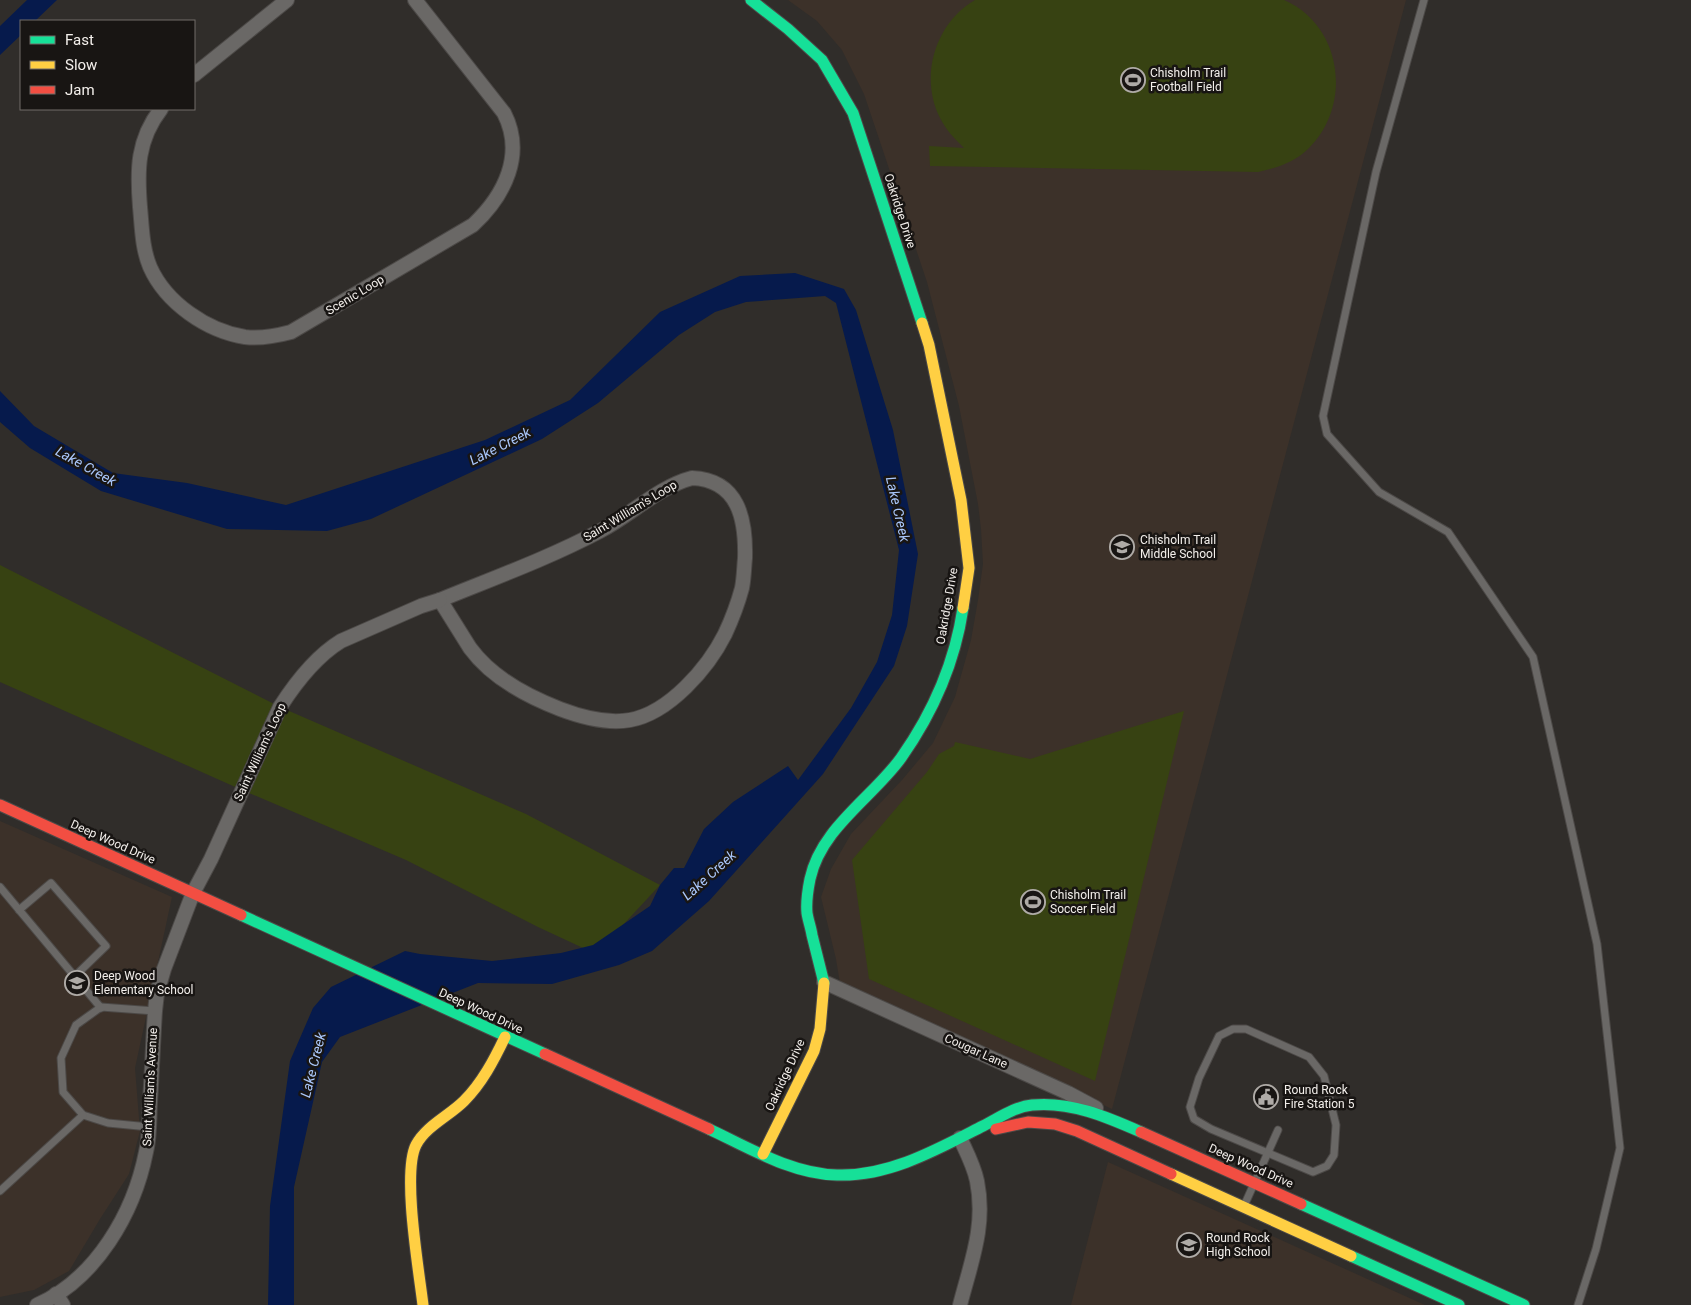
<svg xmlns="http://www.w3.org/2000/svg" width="1691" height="1305" font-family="Roboto,sans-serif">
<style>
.built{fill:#3c3129}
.green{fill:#374212}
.water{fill:#061a4c}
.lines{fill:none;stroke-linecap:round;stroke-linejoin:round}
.lane-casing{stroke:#4c4947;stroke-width:9}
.street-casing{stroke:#4c4947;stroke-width:16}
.fast-casing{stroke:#4c4947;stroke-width:13}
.slow-casing{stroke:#4c4947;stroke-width:13}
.jam-casing{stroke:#4c4947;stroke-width:13}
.lane{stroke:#6a6866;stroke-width:7}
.street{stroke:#6a6866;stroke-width:14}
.fast{stroke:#16e098;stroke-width:11}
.slow{stroke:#ffcf43;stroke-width:11}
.jam{stroke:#f24e42;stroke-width:11}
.labels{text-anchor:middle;stroke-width:5;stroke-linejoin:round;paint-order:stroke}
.poi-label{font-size:12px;fill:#f3efeb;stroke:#181513;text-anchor:start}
.street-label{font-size:12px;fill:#f3efeb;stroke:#181513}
.water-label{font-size:14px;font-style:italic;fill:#abc8fc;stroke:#181513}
</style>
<rect width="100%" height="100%" fill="#302d2a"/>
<!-- built -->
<g class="built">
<polygon points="788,0 1406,0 1112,1109 840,983 836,959 821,897 831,869 851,834 902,780 933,743 955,697 971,640 978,600 983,564 981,529 978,504 959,406 927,282 864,94 842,50 817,21"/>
<polygon points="0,821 172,897 135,1068 140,1131 129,1174 100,1219 69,1271 34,1290 0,1297"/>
<polygon points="1108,1162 1425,1305 1071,1305"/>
</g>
<!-- green -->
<g class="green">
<path d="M 975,0 L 1284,0 C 1342,25 1353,104 1309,148 C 1295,162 1277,168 1258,172 L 930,166 L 929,146 L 964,148 C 955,139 946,130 940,118 C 919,77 935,23 975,0 Z"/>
<polygon points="0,565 280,707 526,814 660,885 596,954 538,927 406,860 242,790 0,682"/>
<polygon points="1184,711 1095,1081 869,979 852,860 927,772 939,754 954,746 955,742 1030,759"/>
</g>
<!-- water -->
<g class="water">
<polygon points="27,0 57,0 35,21 21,21 21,35 0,55 0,26"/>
<polygon points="795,273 844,289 856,310 893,430 918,554 907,626 894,666 823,774 709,901 652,951 619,965 552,984 478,983 340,1037 322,1062 294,1187 294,1305 268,1305 270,1206 290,1061 313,1008 331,987 405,951 420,954 492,961 561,953 593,945 650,906 660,885 674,868 684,868 704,829 733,802 788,766 798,780 851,708 877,662 892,615 899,550 836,303 825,296 746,302 715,312 679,335 598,403 542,439 371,519 327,531 227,529 101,491 30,448 0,422 0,391 34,426 113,473 187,483 286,505 485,440 570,400 660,312 740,276"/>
</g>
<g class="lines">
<defs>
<g id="lane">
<polyline points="1424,0 1376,172 1323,416 1327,434 1379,492 1448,532 1533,657 1597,944 1620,1148 1596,1249 1578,1305"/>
<polyline points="0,887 101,1008"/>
<polyline points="19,910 51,883 106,946 75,976"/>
<polygon points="1233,1029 1246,1029 1309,1057 1324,1076 1336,1125 1334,1155 1327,1166 1313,1172 1211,1129 1194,1119 1190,1107 1199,1078 1219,1036"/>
<polyline points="149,1127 108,1123 83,1115 63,1092 61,1058 76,1025 101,1007 155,1011"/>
<polyline points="0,1191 83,1115"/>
<polyline points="1244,1206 1278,1130"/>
</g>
<g id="street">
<polyline points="194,75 287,0"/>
<path d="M 161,109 C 137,140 137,170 140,207 C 142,227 142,248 150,267 C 166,303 207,331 245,337 C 261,339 276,336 291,332 L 473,225 C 505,195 525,154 504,113 L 415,0"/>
<path d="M 692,478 C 739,480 746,520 745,558 C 744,568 744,578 742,588 C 738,603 732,619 725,634 C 708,668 669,713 630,720 C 607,724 581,717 560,709 C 526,696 492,678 470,648 C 460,632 450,616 440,600 C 494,578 549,558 600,531 C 631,515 658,487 692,478 Z"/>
<polyline points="824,982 1068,1093 1096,1108"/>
<polyline points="56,1294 63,1305"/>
<path d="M 37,1305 C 96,1279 134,1213 146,1152 C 150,1136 149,1119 150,1102 C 152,1072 153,1041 155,1011 L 157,993 L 164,969 L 193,893 L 211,859 L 280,707 C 296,682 315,657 341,641 L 421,606 L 440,600"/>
<path d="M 960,1305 C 971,1262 986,1226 977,1181 C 974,1166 966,1151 960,1138"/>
</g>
<g id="fast">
<polyline points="751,0 788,29 822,60 853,113 922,323"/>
<polyline points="241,915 545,1054"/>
<path d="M 824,983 C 820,967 816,951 812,935 C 811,928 808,920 807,913 C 806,903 808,889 810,879 C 821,828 872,798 901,758 C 932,714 955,662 963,608"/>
<path d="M 709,1129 C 749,1148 792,1174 837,1175 C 889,1177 938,1149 983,1126 C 999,1118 1014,1107 1032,1105 C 1070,1101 1107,1117 1141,1132"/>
<polyline points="1301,1204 1524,1305"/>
<polyline points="1351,1256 1459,1305"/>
</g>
<g id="slow">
<polyline points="922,323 929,345 961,500 969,568 963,608"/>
<polyline points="763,1154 814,1051 820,1029 824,983"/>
<polyline points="1171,1174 1351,1256"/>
<path d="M 423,1305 C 419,1271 402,1173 416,1145 C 426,1126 449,1116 464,1101 C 482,1083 494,1060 505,1037"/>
</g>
<g id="jam">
<polyline points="0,805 241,915"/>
<polyline points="545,1054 709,1129"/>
<polyline points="996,1129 1028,1122 1055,1124 1077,1131 1171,1174"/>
<polyline points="1141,1132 1301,1204"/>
</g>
</defs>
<!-- lane casing -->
<use href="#lane" class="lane-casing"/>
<!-- street casing -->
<use href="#street" class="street-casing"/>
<!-- fast casing -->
<use href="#fast" class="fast-casing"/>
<!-- slow casing -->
<use href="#slow" class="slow-casing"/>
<!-- jam casing -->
<use href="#jam" class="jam-casing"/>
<!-- lane -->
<use href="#lane" class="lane"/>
<!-- street -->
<use href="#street" class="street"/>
<!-- fast -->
<use href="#fast" class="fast"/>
<!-- slow -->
<use href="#slow" class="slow"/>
<!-- jam -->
<use href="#jam" class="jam"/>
</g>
<!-- icons -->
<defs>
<symbol id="stadium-ring" viewBox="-11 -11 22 22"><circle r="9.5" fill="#181513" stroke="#afaba7" stroke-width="1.5"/><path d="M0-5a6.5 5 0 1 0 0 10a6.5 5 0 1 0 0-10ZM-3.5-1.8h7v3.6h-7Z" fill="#afaba7"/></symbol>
<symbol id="school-ring" viewBox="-11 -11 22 22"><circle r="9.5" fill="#181513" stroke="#afaba7" stroke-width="1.5"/><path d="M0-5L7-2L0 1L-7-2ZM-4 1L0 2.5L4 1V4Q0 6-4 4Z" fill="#afaba7"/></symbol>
<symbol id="civic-ring" viewBox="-11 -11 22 22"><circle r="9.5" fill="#181513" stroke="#afaba7" stroke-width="1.5"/><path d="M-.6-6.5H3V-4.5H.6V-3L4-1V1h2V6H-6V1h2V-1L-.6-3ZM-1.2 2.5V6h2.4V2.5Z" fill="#afaba7"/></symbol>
</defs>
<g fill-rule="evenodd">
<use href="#stadium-ring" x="1119" y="66" width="28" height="28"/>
<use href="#school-ring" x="1108" y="533" width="28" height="28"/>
<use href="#stadium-ring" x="1019" y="888" width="28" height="28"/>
<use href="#school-ring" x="63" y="969" width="28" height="28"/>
<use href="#civic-ring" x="1252" y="1083" width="28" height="28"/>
<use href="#school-ring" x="1175" y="1231" width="28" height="28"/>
</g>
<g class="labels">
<!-- poi labels -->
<g class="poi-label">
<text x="1150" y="77">Chisholm Trail<tspan x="1150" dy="14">Football Field</tspan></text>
<text x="1140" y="544">Chisholm Trail<tspan x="1140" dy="14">Middle School</tspan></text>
<text x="1050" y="899">Chisholm Trail<tspan x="1050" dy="14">Soccer Field</tspan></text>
<text x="94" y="980">Deep Wood<tspan x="94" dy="14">Elementary School</tspan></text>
<text x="1284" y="1094">Round Rock<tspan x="1284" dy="14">Fire Station 5</tspan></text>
<text x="1206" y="1242">Round Rock<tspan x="1206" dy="14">High School</tspan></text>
</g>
<!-- street labels -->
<g class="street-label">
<text transform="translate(900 211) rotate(72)" y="4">Oakridge Drive</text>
<text transform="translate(355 295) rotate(-31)" y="4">Scenic Loop</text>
<text transform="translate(630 511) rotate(-31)" y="4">Saint William's Loop</text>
<text transform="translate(947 606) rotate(-80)" y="4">Oakridge Drive</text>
<text transform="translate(260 752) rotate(-65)" y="4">Saint William's Loop</text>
<text transform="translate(113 842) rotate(24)" y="4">Deep Wood Drive</text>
<text transform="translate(481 1011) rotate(25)" y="4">Deep Wood Drive</text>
<text transform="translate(976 1051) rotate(24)" y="4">Cougar Lane</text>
<text transform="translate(785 1075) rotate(-65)" y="4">Oakridge Drive</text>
<text transform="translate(150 1087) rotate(-87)" y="4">Saint William's Avenue</text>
<text transform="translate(1251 1166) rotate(24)" y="4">Deep Wood Drive</text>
</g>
<!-- water labels -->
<g class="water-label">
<text transform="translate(500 446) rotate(-27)" y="5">Lake Creek</text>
<text transform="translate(86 466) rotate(29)" y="5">Lake Creek</text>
<text transform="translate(898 509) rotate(77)" y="5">Lake Creek</text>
<text transform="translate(709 875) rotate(-42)" y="5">Lake Creek</text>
<text transform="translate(313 1065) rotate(-76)" y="5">Lake Creek</text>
</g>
</g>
<!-- legend -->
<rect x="20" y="20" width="175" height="90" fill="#181513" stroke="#706c69"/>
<rect x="30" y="36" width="25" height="8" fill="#16e098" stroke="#706c69"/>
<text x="65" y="45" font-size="15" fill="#f3efeb">Fast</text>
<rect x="30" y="61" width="25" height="8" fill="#ffcf43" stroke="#706c69"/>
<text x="65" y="70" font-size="15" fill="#f3efeb">Slow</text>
<rect x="30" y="86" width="25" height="8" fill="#f24e42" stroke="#706c69"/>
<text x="65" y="95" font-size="15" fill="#f3efeb">Jam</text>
</svg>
